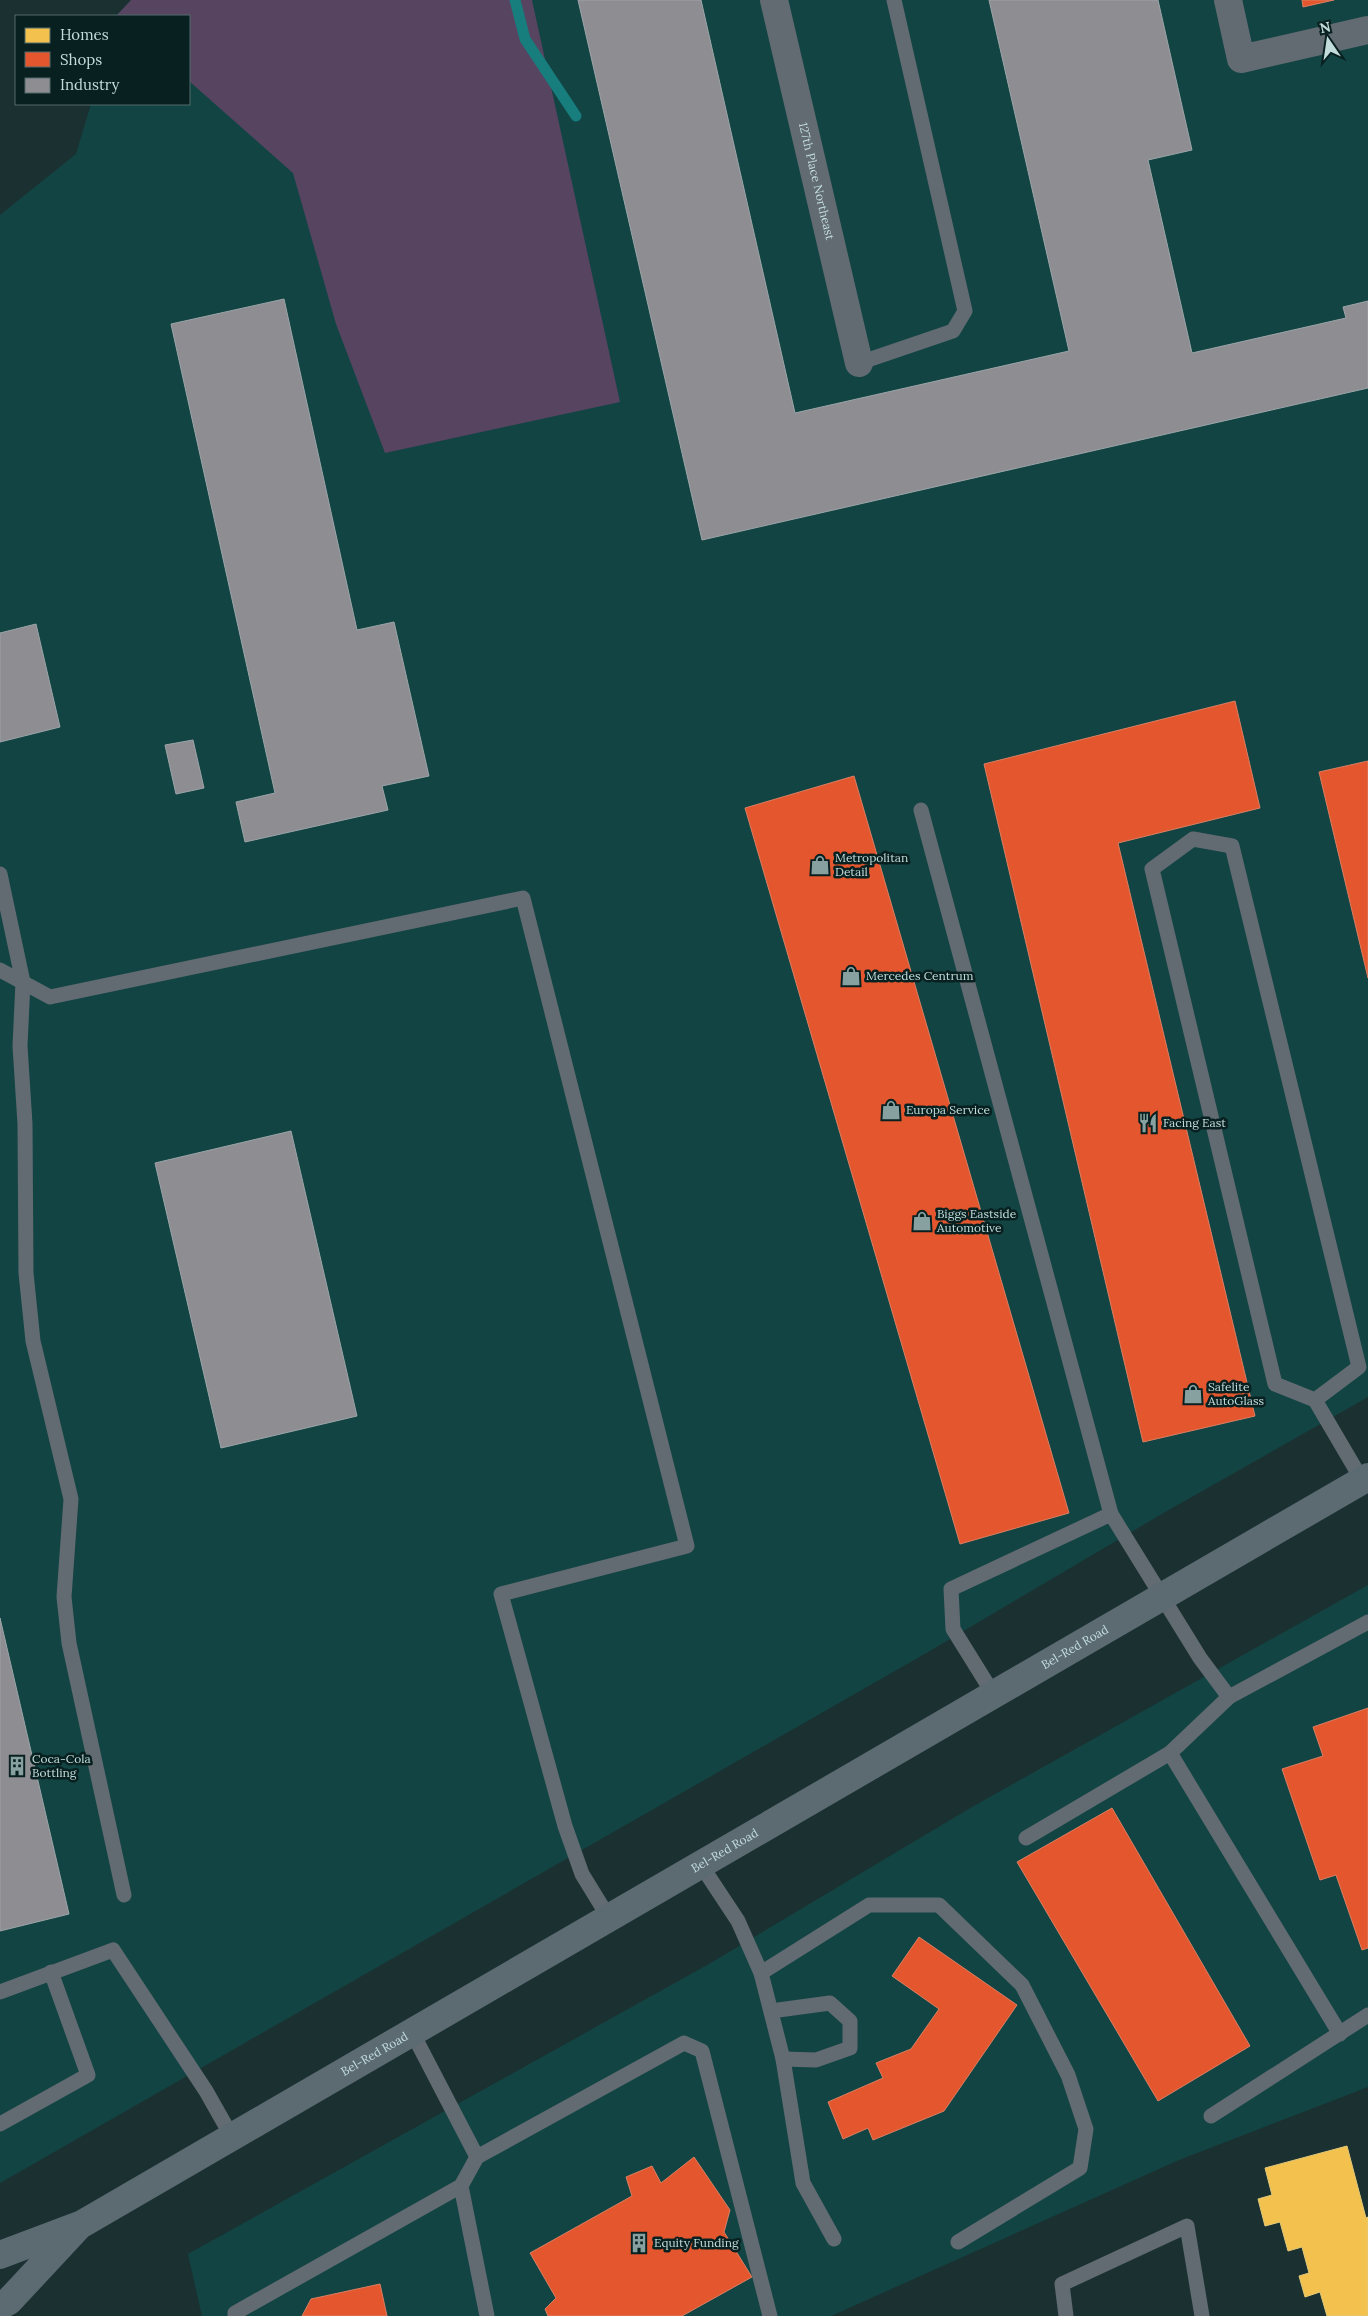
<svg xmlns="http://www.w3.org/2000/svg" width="1368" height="2316" font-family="Lora,serif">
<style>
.built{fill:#134444}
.green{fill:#564461}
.homes{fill:#f2c14e;stroke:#e3c978}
.shops{fill:#e4572e;stroke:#da7f62}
.industry{fill:#8d8d92;stroke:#9da5a8}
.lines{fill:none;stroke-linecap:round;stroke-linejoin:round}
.stream{stroke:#177d7d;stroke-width:11}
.lane{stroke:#626b72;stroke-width:15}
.street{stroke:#626b72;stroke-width:28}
.primary{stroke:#5c6b72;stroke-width:28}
.labels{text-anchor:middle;stroke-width:5;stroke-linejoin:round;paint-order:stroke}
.street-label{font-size:12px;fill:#c1dcdb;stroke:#092020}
.poi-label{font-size:12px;fill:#c1dcdb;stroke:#092020;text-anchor:start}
</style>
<rect width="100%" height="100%" fill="#1b3131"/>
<!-- built -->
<g class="built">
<polygon points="131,0 1368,0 1368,1397 1160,1515 928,1652 0,2183 0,215 76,154 91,104 189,104 189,16 116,16"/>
<polygon points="1368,1585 1368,2087 1179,2160 831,2316 202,2316 188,2254 709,1964 972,1807"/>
</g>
<!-- green -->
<polygon class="green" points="131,0 532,0 620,402 385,453 336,324 293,173 189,81 189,16 116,16"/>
<!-- homes -->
<polygon class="homes" points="1347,2146 1366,2218 1368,2217 1368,2316 1327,2316 1320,2292 1305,2297 1299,2276 1309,2273 1302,2247 1288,2251 1280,2222 1265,2226 1258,2199 1272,2195 1265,2168"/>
<!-- shops -->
<g class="shops">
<polygon points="1302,0 1334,0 1303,7"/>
<polygon points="1235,701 1260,808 1118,843 1255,1416 1143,1442 984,764"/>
<polygon points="1368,761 1368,978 1319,772"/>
<polygon points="854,776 1069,1513 960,1544 745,808"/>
<polygon points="1368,1708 1368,1948 1362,1950 1336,1875 1320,1880 1282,1769 1323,1756 1313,1727"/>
<polygon points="1112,1808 1250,2046 1158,2101 1017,1862"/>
<polygon points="919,1937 1017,2005 944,2111 873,2140 868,2128 843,2139 828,2102 883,2078 876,2063 911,2049 939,2009 892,1976"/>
<polygon points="694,2157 730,2210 724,2232 752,2277 682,2316 548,2316 545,2309 556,2298 530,2253 632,2196 626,2177 652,2166 661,2183"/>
<polygon points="380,2284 387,2316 302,2316 311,2299"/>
</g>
<!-- industry -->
<g class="industry">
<polygon points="578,0 701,0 795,413 1069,351 989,0 1158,0 1192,150 1148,160 1192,353 1346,318 1343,307 1368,301 1368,388 702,540"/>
<polygon points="284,299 357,630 394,622 429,776 382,786 388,810 245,842 236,802 275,793 171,324"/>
<polygon points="36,624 60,727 0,742 0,633"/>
<polygon points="193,740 204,788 176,794 165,745"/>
<polygon points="291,1131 357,1416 221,1448 155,1163"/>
<polygon points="0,1618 69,1914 0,1931"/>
</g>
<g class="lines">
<!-- stream -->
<polyline class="stream" points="515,0 525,39 576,116"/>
<!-- lane -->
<g class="lane">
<polyline points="859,363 953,331 965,311 894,0"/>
<polyline points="921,810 1111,1514"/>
<polyline points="0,874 23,982 20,1046 25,1124 26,1273 33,1341 71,1499 64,1597 69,1643 124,1895"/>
<polyline points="0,970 50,997 523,898 687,1546 501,1594 565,1826 582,1874 609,1918"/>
<polyline points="1315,1400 1359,1367 1232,846 1193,839 1152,869 1275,1384 1315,1400 1362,1480"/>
<polyline points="994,1695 953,1629 951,1589 1111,1514 1200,1658 1229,1697 1170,1753 1026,1838"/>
<polyline points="1229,1697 1368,1622"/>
<polyline points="1170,1753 1340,2034"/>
<polyline points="701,1865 738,1921 761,1973 783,2059 803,2183 834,2239"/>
<polyline points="761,1973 869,1905 939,1905 1022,1985 1068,2075 1086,2129 1080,2168 958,2242"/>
<polyline points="0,1992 113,1950 206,2091 232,2137"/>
<polyline points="771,2011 830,2003 850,2021 850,2048 816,2060 783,2059"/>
<polyline points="412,2032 477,2157 684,2043 702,2051 770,2316"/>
<polyline points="1211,2116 1368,2015"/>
<polyline points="0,2124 88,2075 51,1972"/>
<polyline points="461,2186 487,2316"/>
<polyline points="235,2316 235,2313 461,2186 477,2157"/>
<polyline points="1066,2316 1062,2284 1187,2226 1202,2316"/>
</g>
<!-- street -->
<g class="street">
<path id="s1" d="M 774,0 L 859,363"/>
<polyline points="1228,0 1241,59 1368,30"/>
</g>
<!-- primary -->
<g class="primary">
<path id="s2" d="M 0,2255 L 82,2224 L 1368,1477"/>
<polyline points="0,2306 9,2301 77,2228"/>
</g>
</g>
<!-- icons -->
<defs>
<symbol id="shop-bare" viewBox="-9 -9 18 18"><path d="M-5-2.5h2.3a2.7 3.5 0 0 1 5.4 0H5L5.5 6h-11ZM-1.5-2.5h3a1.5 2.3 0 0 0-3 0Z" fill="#87a0a0" stroke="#092020" stroke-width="2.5" paint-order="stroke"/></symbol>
<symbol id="restaurant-bare" viewBox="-9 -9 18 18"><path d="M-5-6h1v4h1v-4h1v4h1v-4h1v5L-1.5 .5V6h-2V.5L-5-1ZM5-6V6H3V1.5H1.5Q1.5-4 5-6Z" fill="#87a0a0" stroke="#092020" stroke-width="2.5" paint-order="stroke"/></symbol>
<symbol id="building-bare" viewBox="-9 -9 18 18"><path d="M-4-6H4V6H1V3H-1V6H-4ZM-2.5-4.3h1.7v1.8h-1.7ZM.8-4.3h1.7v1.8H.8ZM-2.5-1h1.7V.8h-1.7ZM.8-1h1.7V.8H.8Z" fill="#87a0a0" stroke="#092020" stroke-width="2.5" paint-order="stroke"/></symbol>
</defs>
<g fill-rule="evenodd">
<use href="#shop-bare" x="806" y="851" width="28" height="28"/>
<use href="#shop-bare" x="837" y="962" width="28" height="28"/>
<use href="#shop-bare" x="877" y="1096" width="28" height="28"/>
<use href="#restaurant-bare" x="1134" y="1109" width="28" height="28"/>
<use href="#shop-bare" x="908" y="1207" width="28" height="28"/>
<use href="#shop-bare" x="1179" y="1380" width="28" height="28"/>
<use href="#building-bare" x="3" y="1752" width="28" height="28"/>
<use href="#building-bare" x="625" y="2229" width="28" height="28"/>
</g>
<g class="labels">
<!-- street labels -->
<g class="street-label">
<text dy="4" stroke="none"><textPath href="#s1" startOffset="186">127th Place Northeast</textPath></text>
<text dy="4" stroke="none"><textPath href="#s2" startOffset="1236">Bel-Red Road</textPath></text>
<text dy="4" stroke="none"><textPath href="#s2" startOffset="831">Bel-Red Road</textPath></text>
<text dy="4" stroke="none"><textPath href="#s2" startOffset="426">Bel-Red Road</textPath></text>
</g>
<!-- poi labels -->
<g class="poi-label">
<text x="835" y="862">Metropolitan<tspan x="835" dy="14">Detail</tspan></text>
<text x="866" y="980">Mercedes Centrum</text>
<text x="906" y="1114">Europa Service</text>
<text x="1163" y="1127">Facing East</text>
<text x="937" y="1218">Biggs Eastside<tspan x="937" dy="14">Automotive</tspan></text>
<text x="1208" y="1391">Safelite<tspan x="1208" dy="14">AutoGlass</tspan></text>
<text x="32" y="1763">Coca-Cola<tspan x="32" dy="14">Bottling</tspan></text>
<text x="654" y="2247">Equity Funding</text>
</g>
</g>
<!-- legend -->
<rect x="15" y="15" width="175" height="90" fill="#092020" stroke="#536b6b"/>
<rect x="25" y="28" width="25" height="15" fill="#f2c14e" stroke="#536b6b"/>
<text x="60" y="40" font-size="15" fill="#c1dcdb">Homes</text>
<rect x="25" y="52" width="25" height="15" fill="#e4572e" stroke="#536b6b"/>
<text x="60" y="65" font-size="15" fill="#c1dcdb">Shops</text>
<rect x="25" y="78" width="25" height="15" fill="#8d8d92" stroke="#536b6b"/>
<text x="60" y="90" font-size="15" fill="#c1dcdb">Industry</text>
<!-- north arrow -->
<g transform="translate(1328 40) rotate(347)" stroke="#092020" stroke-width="4" paint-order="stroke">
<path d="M0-4L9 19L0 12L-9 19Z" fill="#c1dcdb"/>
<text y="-8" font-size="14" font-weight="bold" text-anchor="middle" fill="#c1dcdb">N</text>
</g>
</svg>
